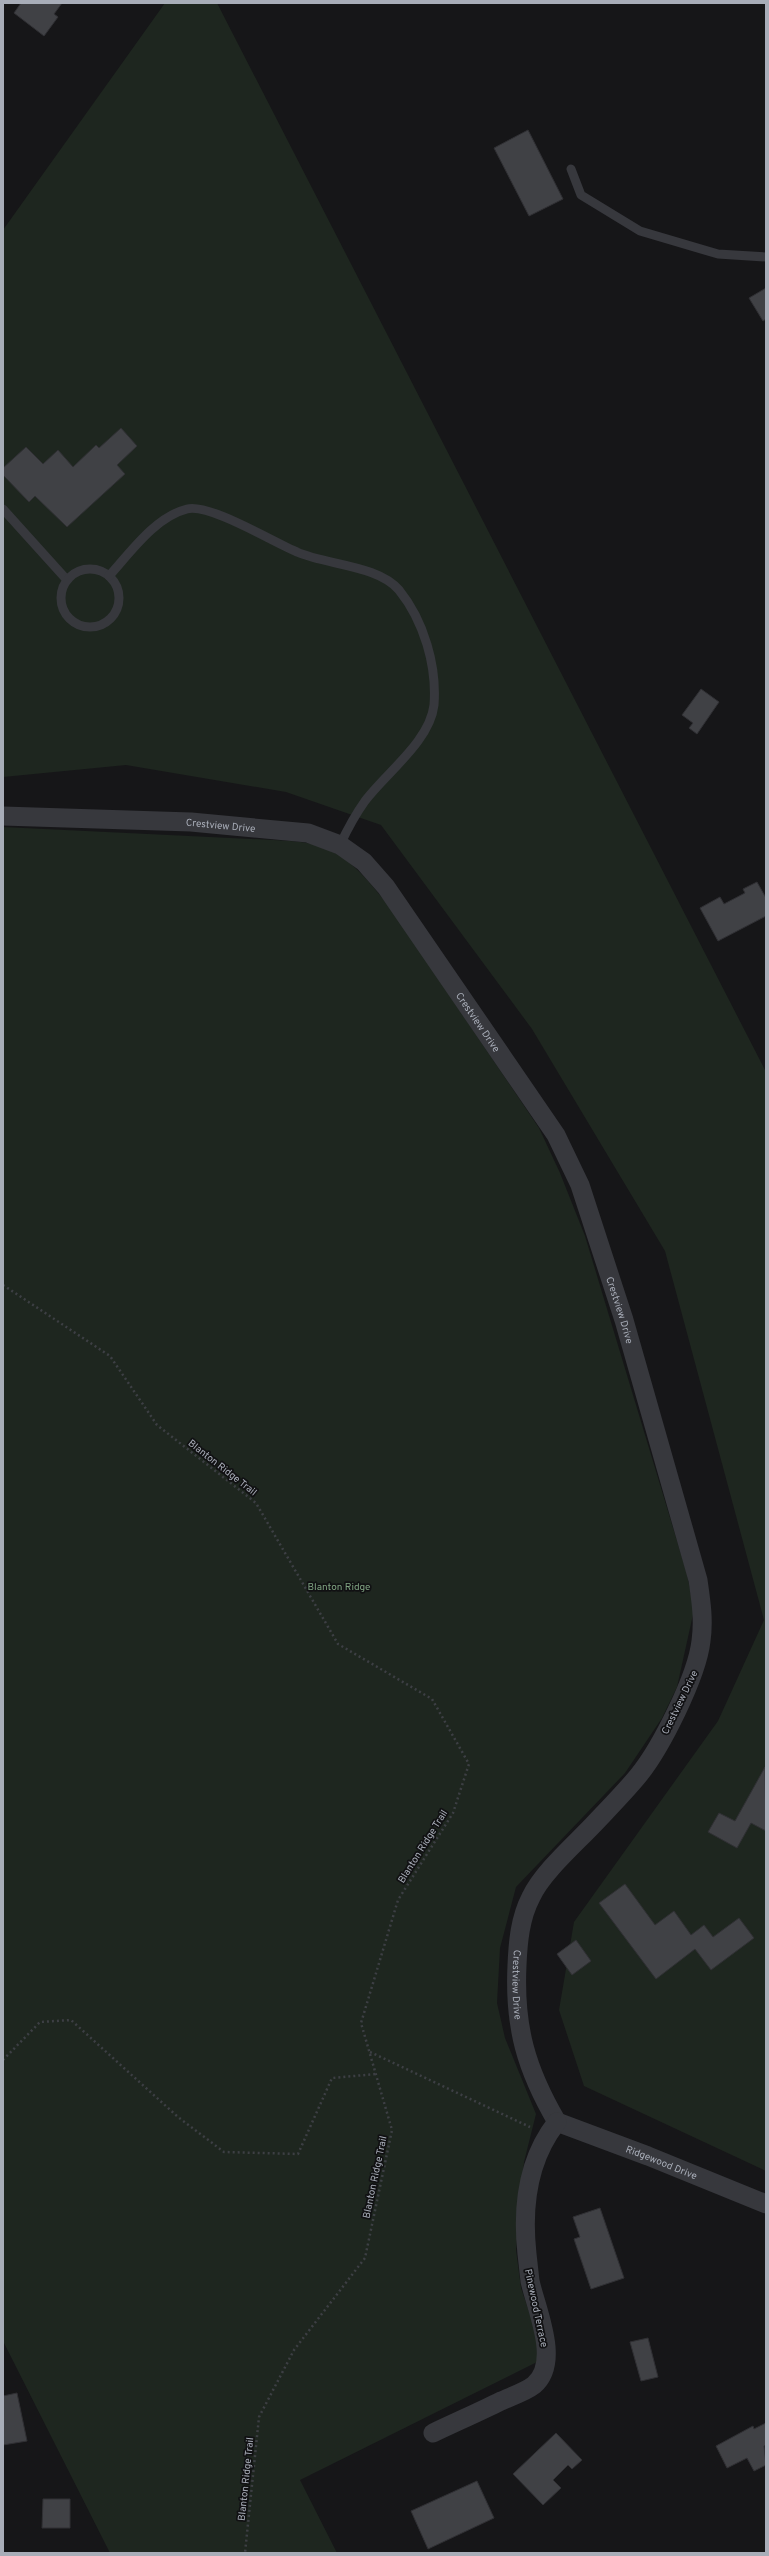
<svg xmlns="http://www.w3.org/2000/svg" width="769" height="2556" font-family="Overpass,sans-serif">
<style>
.green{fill:#1e261f}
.building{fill:#404145;stroke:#303034}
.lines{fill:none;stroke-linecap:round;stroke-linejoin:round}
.path{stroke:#3d3f44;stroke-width:2.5;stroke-dasharray:2 3;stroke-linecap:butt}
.lane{stroke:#37383d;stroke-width:9}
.street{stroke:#37383d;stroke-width:19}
.labels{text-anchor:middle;stroke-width:3.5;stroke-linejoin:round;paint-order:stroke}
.street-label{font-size:10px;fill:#a8adb8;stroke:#111113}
.park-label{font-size:10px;fill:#7fa381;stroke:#111113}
</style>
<rect width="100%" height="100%" fill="#161618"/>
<!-- green -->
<g class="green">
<polygon points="165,3 217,3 766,1072 766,2171 584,2086 559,2010 574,1922 718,1721 764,1620 665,1251 532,1029 381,825 286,792 126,765 3,777 3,230"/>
<path d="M 3,827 L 273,840 C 287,841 303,841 316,845 C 349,854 368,881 389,906 L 539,1128 L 560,1173 L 585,1236 L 687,1574 L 694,1610 L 677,1687 L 662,1718 L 625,1773 L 516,1887 L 500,1948 L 497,2003 L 505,2038 L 536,2114 L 524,2162 L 516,2250 L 521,2288 L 539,2341 L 537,2362 L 300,2480 L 337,2553 L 110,2553 L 3,2341 Z"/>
</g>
<!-- building -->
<g class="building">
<polygon points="21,3 62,3 54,14 58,17 44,36 14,13"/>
<polygon points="528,130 563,199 529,216 494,148"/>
<polygon points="766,288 766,319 763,321 749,298"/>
<polygon points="121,428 137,446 117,465 125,474 67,527 35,496 29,502 3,475 3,468 26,447 43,464 58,450 73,467 96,445 99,448"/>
<polygon points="701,689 719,702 697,734 689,728 693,723 682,715"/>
<polygon points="757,882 766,898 766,916 718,941 700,908 720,897 724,904 745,893 743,889"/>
<polygon points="765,1767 766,1831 751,1823 737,1848 708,1832 719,1813 735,1821"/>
<polygon points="625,1884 655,1925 674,1911 691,1935 704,1925 713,1937 739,1918 754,1938 711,1970 695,1949 656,1979 599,1903"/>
<polygon points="576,1940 591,1961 572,1975 557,1954"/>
<polygon points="600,2208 624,2278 591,2289 574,2239 580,2237 573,2217"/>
<polygon points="648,2338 658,2377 641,2381 630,2342"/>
<polygon points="17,2393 27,2441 3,2445 3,2396"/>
<polygon points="766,2423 766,2445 764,2446 766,2465 754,2471 747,2458 727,2468 716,2446 753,2426 754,2429"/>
<polygon points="556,2433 582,2460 572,2469 568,2465 553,2480 561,2488 543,2505 513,2474"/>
<polygon points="477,2481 494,2518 428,2549 411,2511"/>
<polygon points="43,2499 70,2499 70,2528 42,2528"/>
</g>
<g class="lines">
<!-- path -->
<g class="path">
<polyline points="3,1285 110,1356 157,1425 256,1503 338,1644 432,1699 469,1764 453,1813 398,1900 361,2023 392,2130 365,2258 294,2350 259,2417 245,2553"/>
<polyline points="370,2052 530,2127"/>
<polyline points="3,2060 40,2022 71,2020 178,2117 224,2152 298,2154 332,2078 376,2074"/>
</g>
<!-- lane -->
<g class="lane">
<polyline points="571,169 581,195 640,231 718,254 766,257"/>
<polyline points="3,509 67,580"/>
<circle cx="90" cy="598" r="29"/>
<path d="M 109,576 C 130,553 155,517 187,509 C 209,503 273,542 297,552 C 326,565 378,565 399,590 C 424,621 437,666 434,705 C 430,741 386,773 365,801 C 355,815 347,830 340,845"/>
</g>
<!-- street -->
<g class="street">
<path id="s1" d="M 3,816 L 191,822 L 308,833 L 340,845 L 364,862 L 386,887 L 556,1135 L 580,1185 L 624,1320 L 698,1580 C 701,1601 704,1620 701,1641 C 697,1676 661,1748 638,1776 C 624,1793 608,1809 593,1825 C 574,1845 542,1873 531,1897 C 520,1918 518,1942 517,1965 C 514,2027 526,2069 557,2122"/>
<path id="s2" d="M 557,2122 L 648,2156 L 766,2204"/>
<path d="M 433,2433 C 456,2422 479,2412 501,2401 C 512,2396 525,2392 534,2385 C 561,2362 536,2309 530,2281 C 529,2272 528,2263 527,2254 C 522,2208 527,2160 557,2122"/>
</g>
</g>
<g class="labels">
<!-- street labels -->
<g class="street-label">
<text dy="4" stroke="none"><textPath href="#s1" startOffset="218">Crestview Drive</textPath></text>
<text dy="4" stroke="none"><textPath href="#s1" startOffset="566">Crestview Drive</textPath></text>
<text dy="4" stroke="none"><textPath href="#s1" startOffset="890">Crestview Drive</textPath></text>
<text transform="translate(223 1467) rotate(38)" y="4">Blanton Ridge Trail</text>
<text transform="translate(679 1702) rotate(-64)" y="4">Crestview Drive</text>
<text transform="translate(422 1846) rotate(-58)" y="4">Blanton Ridge Trail</text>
<text dy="4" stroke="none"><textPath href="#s1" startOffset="1634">Crestview Drive</textPath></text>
<text dy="4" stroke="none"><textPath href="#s2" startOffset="112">Ridgewood Drive</textPath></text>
<text transform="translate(374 2177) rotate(-78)" y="4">Blanton Ridge Trail</text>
<text transform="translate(537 2308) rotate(78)" y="4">Pinewood Terrace</text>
<text transform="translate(245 2479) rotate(-84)" y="4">Blanton Ridge Trail</text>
</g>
<!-- park labels -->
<g class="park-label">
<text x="339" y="1590">Blanton Ridge</text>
</g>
</g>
<!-- border -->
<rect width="769" height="2556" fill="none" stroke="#a8adb8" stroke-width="8"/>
</svg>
